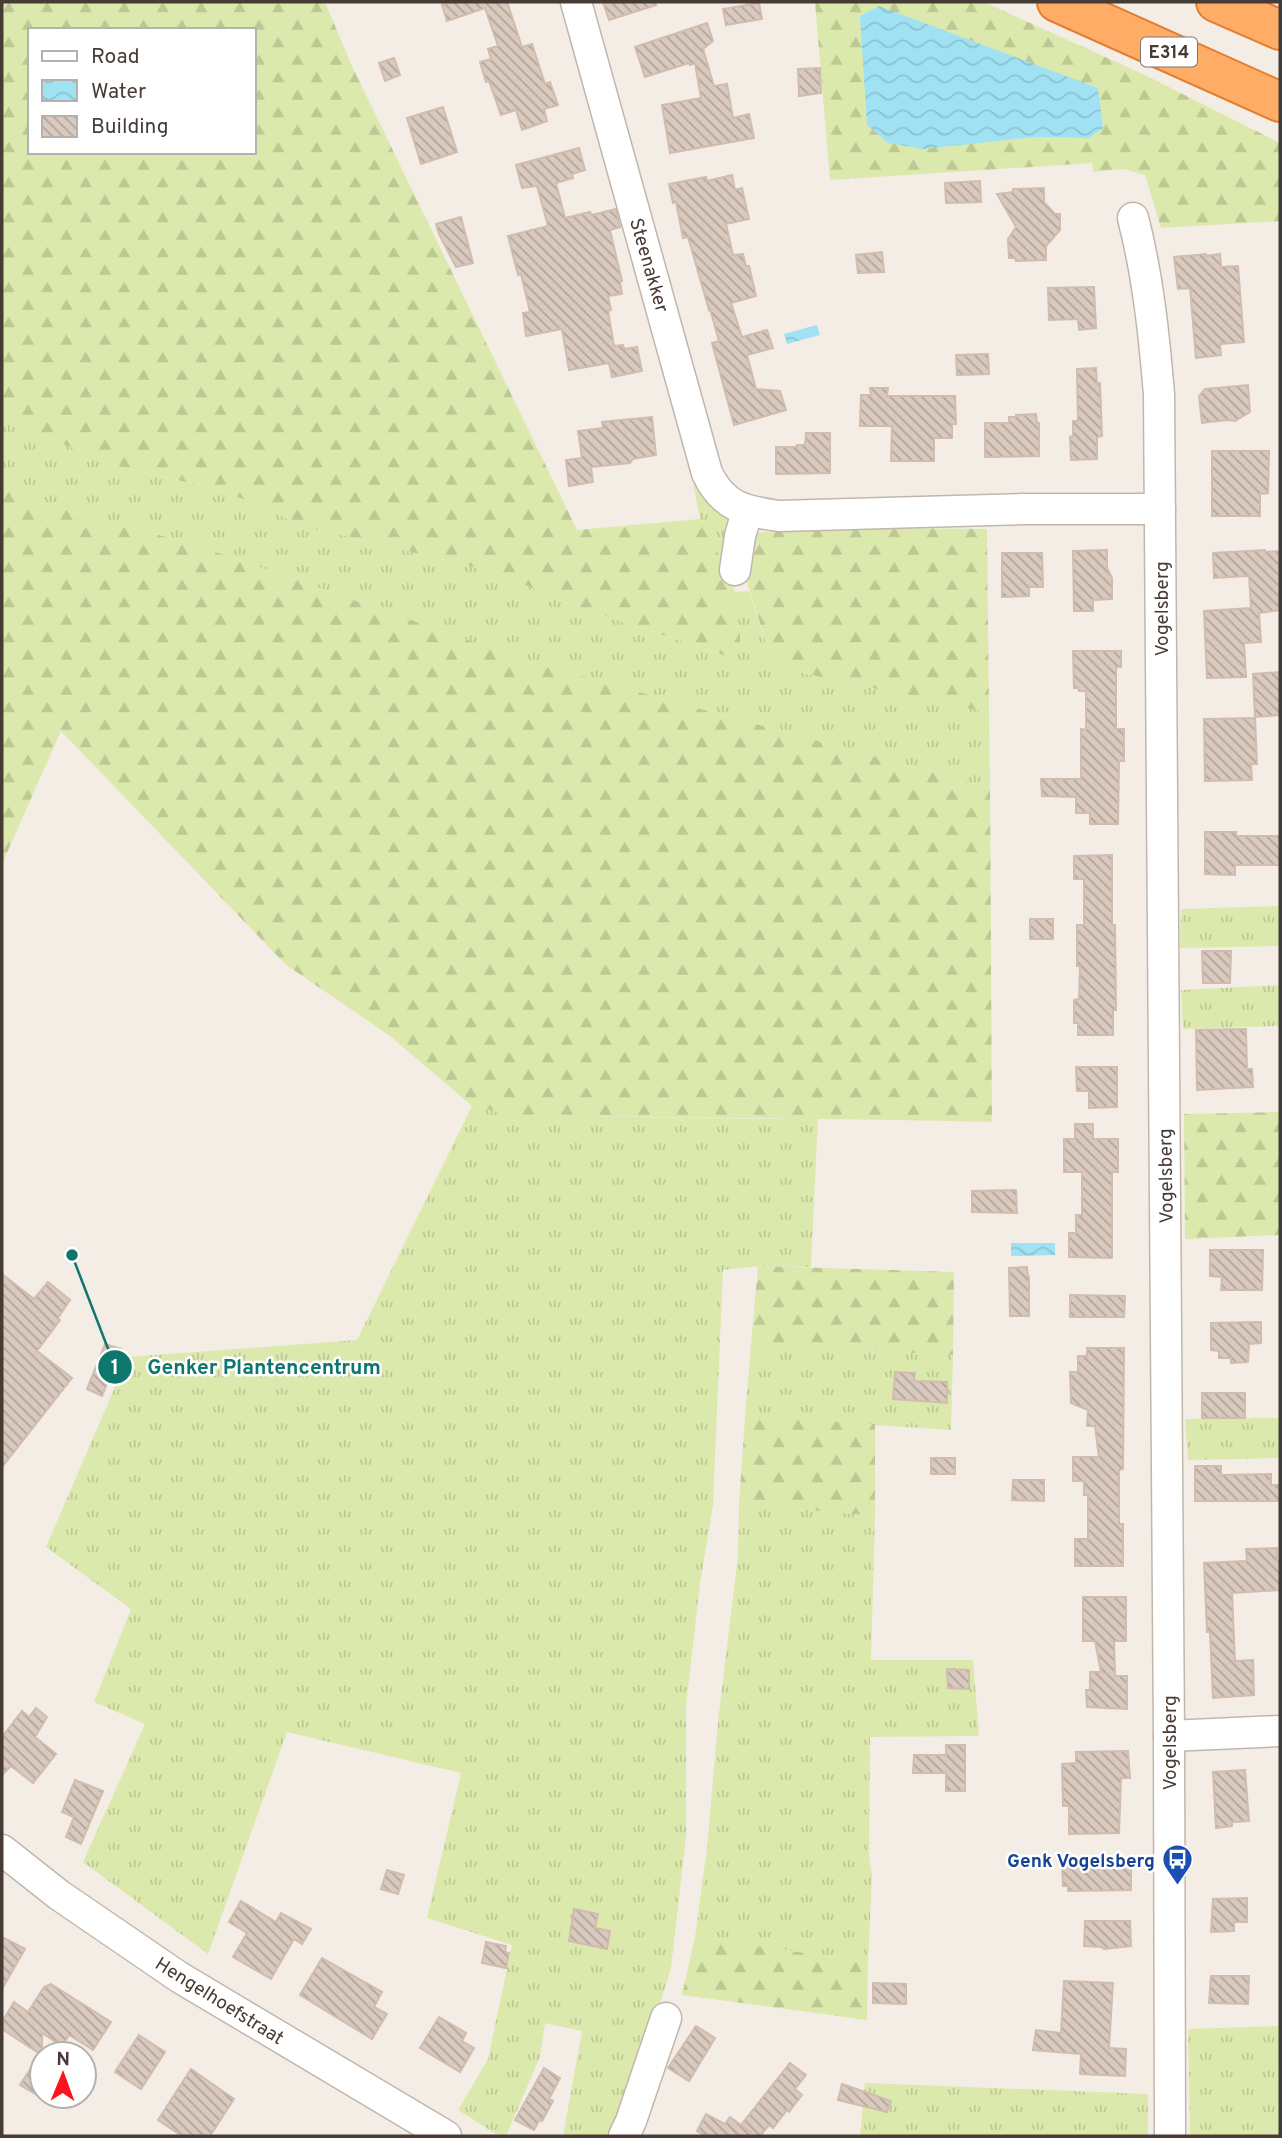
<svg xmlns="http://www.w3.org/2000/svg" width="1282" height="2138" font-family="Overpass,sans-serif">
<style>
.grass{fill:url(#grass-tufts)}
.forest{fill:url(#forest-firs);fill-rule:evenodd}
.water{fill:url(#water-waves)}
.building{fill:url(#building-back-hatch);stroke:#d1bcae;stroke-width:2}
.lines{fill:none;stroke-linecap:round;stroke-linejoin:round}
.minor-casing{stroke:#c2b6ab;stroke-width:33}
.highway-casing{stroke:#e27d31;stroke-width:42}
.minor{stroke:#fff;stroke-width:30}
.highway{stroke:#ffad66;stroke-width:38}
.labels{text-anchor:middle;stroke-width:5;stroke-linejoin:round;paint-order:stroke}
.shield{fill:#fff;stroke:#7e7672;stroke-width:2}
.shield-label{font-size:18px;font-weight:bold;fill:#473c35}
.street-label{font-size:19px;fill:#473c35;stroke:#fff}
.transit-label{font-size:19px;font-weight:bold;fill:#164399;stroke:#fff;text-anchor:end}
.leader{fill:none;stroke:#0f766e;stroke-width:2.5}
.callout-dot{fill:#0f766e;stroke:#fff;stroke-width:2.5}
.mark-label{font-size:21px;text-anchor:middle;font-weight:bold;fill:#fff}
.callout-label{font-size:21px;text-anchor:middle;font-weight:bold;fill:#0f766e;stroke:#fff;stroke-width:5;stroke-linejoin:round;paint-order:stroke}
</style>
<defs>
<pattern id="grass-tufts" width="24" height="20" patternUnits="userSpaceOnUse" patternTransform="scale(1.75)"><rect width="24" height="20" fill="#dbe9ad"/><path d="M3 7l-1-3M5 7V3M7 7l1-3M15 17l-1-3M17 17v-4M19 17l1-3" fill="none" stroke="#bdc995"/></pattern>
<pattern id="forest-firs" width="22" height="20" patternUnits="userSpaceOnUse" patternTransform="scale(1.75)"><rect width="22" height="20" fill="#dbe9ad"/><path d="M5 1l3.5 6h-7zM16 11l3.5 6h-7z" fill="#bdc995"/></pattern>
<pattern id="water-waves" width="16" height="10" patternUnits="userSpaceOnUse" patternTransform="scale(1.75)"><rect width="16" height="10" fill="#a0e2f3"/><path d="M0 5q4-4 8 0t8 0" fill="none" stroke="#8bc3d1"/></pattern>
<pattern id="building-back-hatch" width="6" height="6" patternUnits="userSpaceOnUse" patternTransform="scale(1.75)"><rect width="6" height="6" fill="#d9c9be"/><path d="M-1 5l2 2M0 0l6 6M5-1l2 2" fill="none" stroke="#b2a49b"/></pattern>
</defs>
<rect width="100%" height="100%" fill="#f4ede6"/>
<!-- grass -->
<g class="grass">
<polygon points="2,416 105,463 224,491 305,526 497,573 575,606 732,658 740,631 711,530 700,519 693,482 730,515 726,561 735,592 749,591 774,667 989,713 990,788 537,664 193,544 19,498 2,487"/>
<polygon points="1280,906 1280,946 1180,948 1181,909"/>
<polygon points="1280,985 1280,1026 1183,1029 1181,990"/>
<polygon points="472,1106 513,1115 772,1119 818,1117 811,1267 758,1266 723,1270 713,1505 700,1583 686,1706 686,1837 671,1968 649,2039 610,2136 563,2136 582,2031 545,2023 540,2057 506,2136 499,2136 458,2110 488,2059 512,1945 427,1918 461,1773 287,1732 208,1954 83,1862 145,1724 94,1702 131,1609 46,1547 128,1357 357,1340"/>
<polygon points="751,1344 953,1355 951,1430 745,1417"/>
<polygon points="1280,1418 1280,1458 1188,1460 1185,1419"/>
<polygon points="739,1504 875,1516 871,1660 973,1660 979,1736 870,1737 869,1855 872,1876 868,1962 695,1937 707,1848 718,1722 738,1555"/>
<polygon points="1280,2026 1280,2136 1190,2136 1188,2029"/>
<polygon points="865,2083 1148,2094 1148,2136 860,2136"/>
</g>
<!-- forest -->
<g class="forest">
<path d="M 2,2 L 325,2 L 351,64 L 577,530 L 700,519 L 711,530 L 740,631 L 740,644 L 732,658 L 575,606 L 497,573 L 305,526 L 224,491 L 105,463 L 2,416 ZM 30,30 L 254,30 L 254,152 L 30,152 Z"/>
<path d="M 815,2 L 984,2 L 1145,75 L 1280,143 L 1280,221 L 1161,228 L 1145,175 L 1124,169 L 1093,172 L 1092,163 L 830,180 ZM 865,87 L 1089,138 L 1035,137 L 1002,140 L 867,125 Z"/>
<path d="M 2,487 L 19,498 L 193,544 L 537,664 L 990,788 L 992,1122 C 833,1118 673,1118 513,1115 L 472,1106 L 390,1036 L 285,964 L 61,731 L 2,864 Z"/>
<polygon points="806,527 987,529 989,713 774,667 745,576 756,533"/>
<polygon points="1280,1112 1280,1235 1185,1239 1184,1114"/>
<polygon points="758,1266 954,1272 953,1355 751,1344"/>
<polygon points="745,1417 875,1424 875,1516 739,1504"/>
<polygon points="695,1937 868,1962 867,2020 682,1995"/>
</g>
<!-- water -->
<g class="water">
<polygon points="879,6 1098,88 1103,128 1089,138 1035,137 923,149 888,143 867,125 860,16"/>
<polygon points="817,325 820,335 787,344 784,334"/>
<polygon points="1011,1243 1055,1243 1055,1255 1011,1256"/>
</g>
<!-- building -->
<g class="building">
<polygon points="451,2 507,2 522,47 532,44 545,84 550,82 558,105 544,109 547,121 522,130 516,110 501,115 489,81 486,82 480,62 491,59 488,49 498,46 485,8 447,21 442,5"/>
<polygon points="603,2 655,2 656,5 609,20"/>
<polygon points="759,3 762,19 726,25 723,9"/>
<polygon points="707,23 713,41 703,49 714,86 727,84 733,118 749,114 754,138 670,153 662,105 701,98 695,63 690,65 689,63 645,77 635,47"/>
<polygon points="394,58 400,75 385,81 379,63"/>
<polygon points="820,68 821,93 799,96 798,69"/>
<polygon points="443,107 457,152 421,164 407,118"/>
<polygon points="579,148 585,170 572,174 573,178 556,183 565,218 590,212 592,215 616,209 620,227 610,230 622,281 620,282 622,294 608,296 611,310 608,311 614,346 623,345 624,349 637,347 642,371 612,377 609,363 569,370 562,329 526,336 523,313 530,312 521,274 518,275 508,236 548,226 537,186 522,188 516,165"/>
<polygon points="732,175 735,190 742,188 749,219 726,224 733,255 743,254 746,266 749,266 756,296 731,303 742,337 767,330 773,348 747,355 756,389 780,391 786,410 734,425 712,343 719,341 710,309 709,310 688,237 683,238 676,202 673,203 669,184 706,177 707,181"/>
<polygon points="980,181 981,202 946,203 945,183"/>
<polygon points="1044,188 1044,202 1055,214 1060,214 1060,230 1046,246 1046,260 1016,261 1015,258 1009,258 1008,239 1016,227 997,194 1013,192 1013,189"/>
<polygon points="461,217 473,263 456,267 439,234 436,224"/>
<polygon points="882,252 884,272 858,273 856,255"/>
<polygon points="1206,254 1206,256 1220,254 1221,267 1238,266 1244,342 1220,344 1221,355 1196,358 1190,288 1178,289 1174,257"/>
<polygon points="1094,287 1096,328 1079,330 1078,319 1049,320 1048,288"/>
<polygon points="988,354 989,374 957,375 956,355"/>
<polygon points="1096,368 1097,383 1100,383 1102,436 1097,437 1097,459 1071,460 1070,437 1073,436 1073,421 1078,421 1077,369"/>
<polygon points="1248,385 1250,412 1235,421 1227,420 1202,423 1199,396 1205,389"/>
<polygon points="870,388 888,388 887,396 955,396 956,424 952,424 952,438 934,438 934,461 891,461 892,426 860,426 861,395 871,395"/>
<polygon points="1036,414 1037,423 1039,423 1039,456 985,457 985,423 1009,423 1009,417 1016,417 1016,415"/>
<polygon points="652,417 656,455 633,459 630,463 591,467 593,482 569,486 566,460 582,458 578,431 603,428 602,422"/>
<polygon points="806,433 830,433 830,473 776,474 776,447 797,447 797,445 805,445"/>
<polygon points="1212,451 1269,451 1268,493 1260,494 1260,516 1212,516"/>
<polygon points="1107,550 1107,568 1112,578 1112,599 1093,600 1093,611 1074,611 1073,551"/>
<polygon points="1265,550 1265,552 1279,551 1280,610 1259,613 1261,642 1244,643 1246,677 1207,678 1204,611 1251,608 1249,576 1214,578 1213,553"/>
<polygon points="1002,553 1042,553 1043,587 1029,587 1029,596 1002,597"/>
<polygon points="1073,651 1121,651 1121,667 1116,667 1116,729 1124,729 1124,761 1119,761 1118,824 1090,824 1090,813 1076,813 1076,797 1042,796 1041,779 1081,779 1081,729 1086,730 1086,691 1079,691 1078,688 1074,688"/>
<polygon points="1280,672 1280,715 1255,717 1253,674"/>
<polygon points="1255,718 1257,764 1251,764 1252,780 1205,781 1204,719"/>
<polygon points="1205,832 1236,832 1236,836 1280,836 1280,865 1235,865 1235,875 1205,874"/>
<polygon points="1112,855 1112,925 1115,925 1116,1010 1113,1010 1113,1035 1078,1035 1078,1023 1074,1023 1074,1000 1079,999 1080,966 1077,966 1077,925 1084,925 1084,879 1074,879 1074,856"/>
<rect x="1030" y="919" width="23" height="20"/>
<polygon points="1202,951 1231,951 1230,983 1203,983"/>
<polygon points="1246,1029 1247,1069 1252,1069 1253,1087 1197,1090 1196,1030"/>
<polygon points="1076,1067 1117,1067 1117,1107 1089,1108 1089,1091 1077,1091"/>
<polygon points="1075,1124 1093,1124 1093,1139 1118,1139 1118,1172 1112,1172 1112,1258 1069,1257 1069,1233 1076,1233 1076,1215 1082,1215 1082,1172 1064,1172 1064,1139 1075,1139"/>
<polygon points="1016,1190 1017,1213 972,1212 972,1191"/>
<polygon points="1210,1250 1263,1250 1262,1290 1221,1290 1222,1277 1210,1276"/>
<polygon points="1027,1267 1028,1277 1029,1277 1029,1316 1010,1316 1009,1268"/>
<polygon points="2,1274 34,1299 48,1282 70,1300 58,1318 60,1320 37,1351 72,1378 2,1467"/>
<polygon points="1070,1295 1125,1296 1124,1317 1070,1317"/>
<polygon points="1261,1322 1261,1343 1249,1344 1248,1362 1231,1363 1231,1358 1219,1358 1219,1351 1211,1350 1211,1323"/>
<polygon points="105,1344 121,1349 102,1396 87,1389"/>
<polygon points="1087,1348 1124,1348 1123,1469 1119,1470 1119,1524 1123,1524 1123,1566 1075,1566 1075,1539 1088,1539 1088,1495 1084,1495 1084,1481 1073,1481 1073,1457 1099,1457 1095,1426 1087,1426 1088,1410 1071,1403 1070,1372 1078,1372 1078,1356 1087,1356"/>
<polygon points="895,1372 915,1373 914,1381 947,1382 947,1403 893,1399"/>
<rect x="1202" y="1393" width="43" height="25"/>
<rect x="931" y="1458" width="24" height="16"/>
<polygon points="1195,1466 1221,1466 1221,1475 1271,1474 1271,1485 1280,1485 1280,1501 1195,1501"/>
<polygon points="1013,1480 1044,1480 1044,1501 1012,1500"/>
<polygon points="1277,1548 1277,1561 1280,1561 1280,1590 1232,1593 1235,1661 1253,1660 1254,1695 1213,1698 1210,1632 1207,1632 1204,1563 1247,1561 1246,1549"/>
<polygon points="1083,1597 1126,1597 1126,1641 1114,1641 1115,1676 1127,1676 1127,1709 1087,1707 1086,1690 1090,1690 1090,1672 1101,1672 1095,1641 1083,1641"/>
<polygon points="947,1669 969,1670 969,1689 948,1688"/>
<polygon points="36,1708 47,1717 35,1737 56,1754 33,1783 11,1766 2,1775 2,1737 22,1711 29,1717"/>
<polygon points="946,1745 965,1745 965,1791 946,1791 946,1773 913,1773 914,1755 946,1755"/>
<polygon points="1128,1751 1130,1778 1121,1778 1119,1833 1069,1834 1069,1806 1063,1806 1062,1764 1076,1763 1076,1752"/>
<polygon points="1245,1770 1249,1821 1232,1822 1232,1826 1216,1828 1213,1772"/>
<polygon points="75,1780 103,1791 81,1844 66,1837 74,1817 62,1812"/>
<polygon points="1131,1864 1131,1890 1068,1891 1068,1886 1063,1886 1062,1865"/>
<polygon points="387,1870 404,1875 398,1894 381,1889"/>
<polygon points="1247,1898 1247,1922 1234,1922 1234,1931 1211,1932 1213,1899"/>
<polygon points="241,1901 276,1922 281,1913 311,1929 302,1944 294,1939 271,1979 233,1957 247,1933 229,1922"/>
<polygon points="574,1909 598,1914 595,1928 610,1931 607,1949 569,1941"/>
<polygon points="1085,1921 1130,1921 1131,1946 1104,1949 1101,1947 1084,1946"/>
<polygon points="2,1937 25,1949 2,1989"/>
<polygon points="486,1942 506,1946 505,1952 509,1953 506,1968 482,1963"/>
<polygon points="322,1958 382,1992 374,2007 387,2014 372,2039 300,1995"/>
<polygon points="1211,1976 1249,1976 1248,2004 1209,2003"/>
<polygon points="1064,1981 1113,1983 1109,2048 1126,2049 1125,2076 1080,2074 1081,2054 1033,2050 1036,2030 1061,2033"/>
<polygon points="873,1983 906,1984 906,2004 873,2003"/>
<polygon points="51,1984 111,2022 93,2050 69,2035 62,2046 42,2033 42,2098 20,2085 40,2054 2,2029 2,2022 14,2002 28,2012 44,1987"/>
<polygon points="439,2017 466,2033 462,2041 474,2048 460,2072 420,2048"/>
<polygon points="696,2026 715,2038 689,2081 668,2068"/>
<polygon points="139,2035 165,2052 141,2089 115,2072"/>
<polygon points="790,2063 806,2075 795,2089 802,2095 789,2112 787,2110 773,2128 769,2125 760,2136 706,2136 697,2131 706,2114 725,2124 730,2117 752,2133 741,2125"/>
<polygon points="544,2068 560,2078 549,2099 553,2101 542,2121 540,2119 534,2130 515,2120"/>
<polygon points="191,2069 234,2099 210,2136 182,2136 158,2120"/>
<polygon points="842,2084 891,2101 887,2112 838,2100"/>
</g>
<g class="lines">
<defs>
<g id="minor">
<path d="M 576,2 L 707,473 C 723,507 744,511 779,516 L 1024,509 L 1160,509"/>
<path d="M 1133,218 C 1148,276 1154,335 1159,394 L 1169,1736 L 1170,2136"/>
<polyline points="735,570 740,536 747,512"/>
<polyline points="1169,1736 1280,1731"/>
<polyline points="2,1850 59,1895 179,1977 446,2136"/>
<polyline points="624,2136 631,2121 666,2018"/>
</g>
<g id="highway">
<polyline points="1057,2 1280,102"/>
<polyline points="1216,2 1280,30"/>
</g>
</defs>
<!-- minor casing -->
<use href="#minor" class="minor-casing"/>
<!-- highway casing -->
<use href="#highway" class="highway-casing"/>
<!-- minor -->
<use href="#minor" class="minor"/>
<!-- highway -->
<use href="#highway" class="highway"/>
</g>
<!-- icons -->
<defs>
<symbol id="bus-pin" viewBox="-11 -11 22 30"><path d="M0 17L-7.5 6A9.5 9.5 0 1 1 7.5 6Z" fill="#1a4fb4" stroke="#fff"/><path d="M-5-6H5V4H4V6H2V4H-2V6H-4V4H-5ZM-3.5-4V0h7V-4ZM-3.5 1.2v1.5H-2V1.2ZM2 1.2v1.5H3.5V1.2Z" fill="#fff"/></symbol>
</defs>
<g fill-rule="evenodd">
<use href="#bus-pin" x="1160" y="1842" width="35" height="47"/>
</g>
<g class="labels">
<!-- shield labels -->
<rect class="shield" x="1141" y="37.5" width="56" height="29" rx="5"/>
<g class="shield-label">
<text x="1169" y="58">E314</text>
</g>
<!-- street labels -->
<g class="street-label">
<text transform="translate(650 265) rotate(74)" y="7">Steenakker</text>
<text transform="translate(1161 609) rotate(-90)" y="7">Vogelsberg</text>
<text transform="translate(1165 1176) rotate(-91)" y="7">Vogelsberg</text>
<text transform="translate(1169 1743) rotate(-90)" y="7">Vogelsberg</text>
<text transform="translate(220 2000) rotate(32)" y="7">Hengelhoefstraat</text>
</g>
<!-- transit labels -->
<g class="transit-label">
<text x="1155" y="1867">Genk Vogelsberg</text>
</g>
</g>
<!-- callouts -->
<path class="leader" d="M72 1255L115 1367"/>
<g class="callout-dot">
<circle cx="72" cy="1255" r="7"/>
<circle cx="115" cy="1367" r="18"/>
</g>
<g class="mark-label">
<text x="115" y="1374">1</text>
</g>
<g class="callout-label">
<text x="264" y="1374">Genker Plantencentrum</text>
</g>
<!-- border -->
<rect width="1282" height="2138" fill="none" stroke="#473c35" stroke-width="7"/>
<!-- legend -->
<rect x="28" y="28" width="228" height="126" fill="#ffffff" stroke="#b5b1ae" stroke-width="2"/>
<rect x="42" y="51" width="35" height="10" fill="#ffffff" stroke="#b5b1ae" stroke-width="2"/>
<text x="91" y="63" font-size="21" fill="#473c35">Road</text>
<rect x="42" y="80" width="35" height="21" fill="url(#water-waves)" stroke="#b5b1ae" stroke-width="2"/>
<text x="91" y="98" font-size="21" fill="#473c35">Water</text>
<rect x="42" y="116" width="35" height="21" fill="url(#building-back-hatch)" stroke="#b5b1ae" stroke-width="2"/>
<text x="91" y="133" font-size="21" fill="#473c35">Building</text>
<!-- north arrow -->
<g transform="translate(63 2075) rotate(1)"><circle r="33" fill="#ffffff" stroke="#b5b1ae" stroke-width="2"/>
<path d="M0-5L12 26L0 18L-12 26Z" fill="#ff121e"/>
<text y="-10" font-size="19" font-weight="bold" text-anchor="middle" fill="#473c35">N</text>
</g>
</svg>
